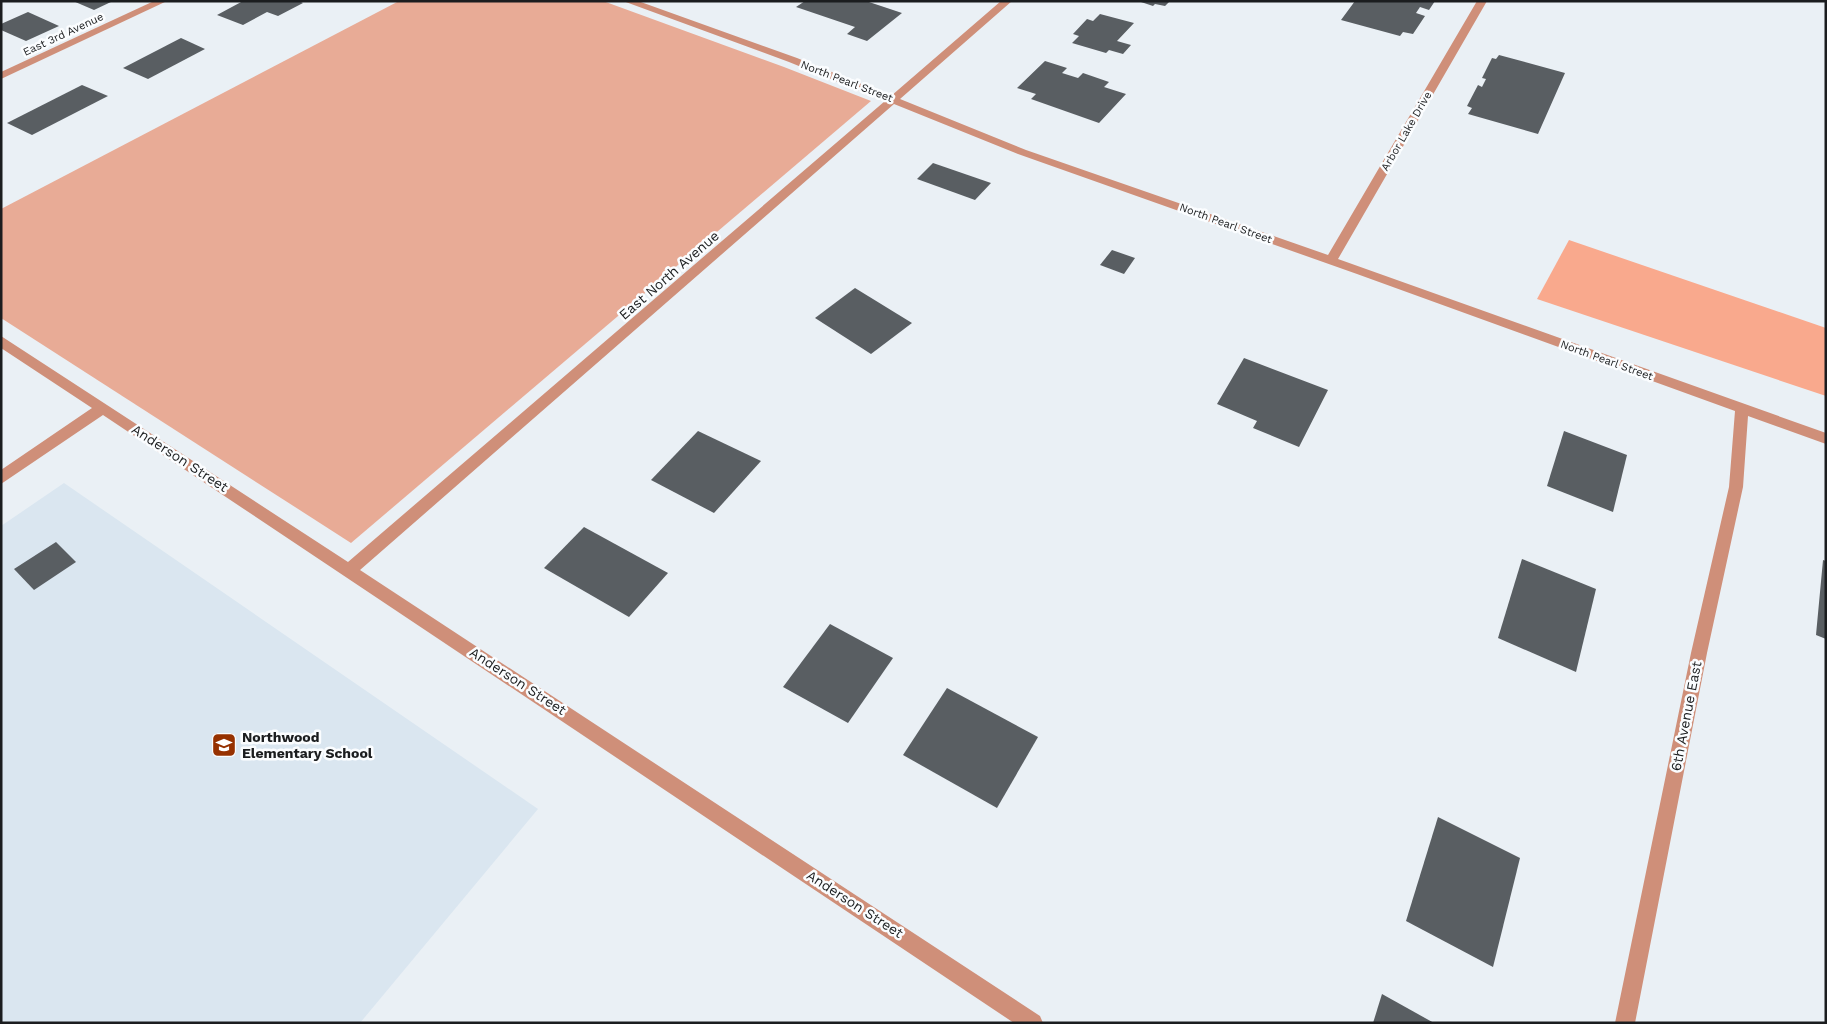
<svg xmlns="http://www.w3.org/2000/svg" width="1827" height="1024" font-family="'Work Sans',sans-serif">
<style>
.built{fill:#dae6f0}
.green{fill:#e8ab96}
.forest{fill:#f9a98d}
.building{fill:#595e62}
.lines{fill:none;stroke-linecap:round;stroke-linejoin:round}
.street{fill:#cf8f79;fill-rule:evenodd}
.labels{text-anchor:middle;stroke-width:5;stroke-linejoin:round;paint-order:stroke}
.far-street-label{font-size:11px;fill:#1b1d1f;stroke:#fbfdff}
.street-label{font-size:14px;fill:#1b1d1f;stroke:#fbfdff}
.poi-label{font-size:14px;font-weight:bold;fill:#1b1d1f;stroke:#fbfdff;text-anchor:start}
</style>
<rect width="100%" height="100%" fill="#eaf0f5"/>
<!-- built -->
<polygon class="built" points="64,483 538,809 360,1023 1,1023 1,526"/>
<!-- green -->
<polygon class="green" points="399,1 603,1 784,67 871,101 351,543 1,318 1,209"/>
<!-- forest -->
<polygon class="forest" points="1569,240 1826,328 1826,396 1537,299"/>
<!-- building -->
<g class="building">
<polygon points="73,1 113,1 94,10"/>
<polygon points="243,1 299,1 303,3 278,16 267,12 243,25 217,15"/>
<polygon points="805,1 866,1 902,13 867,41 847,34 855,27 796,7"/>
<polygon points="1138,1 1170,1 1165,6 1155,4 1153,6"/>
<polygon points="1355,1 1435,1 1429,10 1420,7 1416,13 1425,16 1413,34 1403,32 1400,36 1341,20"/>
<polygon points="28,12 59,26 26,41 1,30 1,24"/>
<polygon points="1100,14 1134,23 1117,41 1131,45 1123,54 1109,50 1106,53 1072,43 1079,36 1073,34 1087,19 1093,21"/>
<polygon points="181,38 205,49 148,79 123,68"/>
<polygon points="1499,55 1565,73 1538,134 1468,114 1472,108 1467,106 1478,85 1482,87 1486,79 1482,78 1492,58 1496,59"/>
<polygon points="1045,61 1067,68 1062,73 1078,78 1083,73 1109,82 1104,87 1126,94 1099,123 1031,99 1036,94 1017,88"/>
<polygon points="82,85 108,96 32,135 7,123"/>
<polygon points="933,163 991,183 975,200 917,179"/>
<polygon points="1112,250 1135,258 1124,274 1100,265"/>
<polygon points="855,288 912,323 871,354 815,318"/>
<polygon points="1244,358 1328,390 1299,447 1253,428 1257,421 1217,404"/>
<polygon points="698,431 761,461 714,513 651,480"/>
<polygon points="1564,431 1627,455 1613,512 1547,486"/>
<polygon points="584,527 668,573 629,617 544,568"/>
<polygon points="56,542 76,562 34,590 14,569"/>
<polygon points="1522,559 1596,589 1576,672 1498,638"/>
<polygon points="1823,560 1826,561 1826,639 1816,635"/>
<polygon points="830,624 893,658 848,723 783,687"/>
<polygon points="947,688 1038,737 997,808 903,755"/>
<polygon points="1438,817 1520,858 1493,967 1406,921"/>
<polygon points="1382,994 1434,1023 1373,1023"/>
</g>
<g class="lines">
<!-- street -->
<g class="street">
<polygon points="154,1 167,1 1,79 1,72"/>
<polygon points="623,1 638,1 797,58 891,96 1001,1 1012,1 900,99 1026,150 1328,255 1477,1 1487,1 1338,259 1826,433 1826,444 1748,416 1743,487 1707,653 1635,1023 1615,1023 1691,653 1729,487 1735,411 1357,274 1018,154 894,104 360,570 1040,1016 1043,1023 1014,1023 103,415 1,484 1,470 92,408 1,348 1,336 348,562 885,101 789,62"/>
</g>
</g>
<!-- icons -->
<defs>
<symbol id="school-square" viewBox="-11 -11 22 22"><rect x="-9" y="-9" width="18" height="18" rx="4" fill="#963100" stroke="#fbfdff"/><path d="M0-5L7-2L0 1L-7-2ZM-4 1L0 2.5L4 1V4Q0 6-4 4Z" fill="#fff"/></symbol>
</defs>
<g fill-rule="evenodd">
<use href="#school-square" x="210" y="731" width="28" height="28"/>
</g>
<g class="labels">
<!-- far-street labels -->
<g class="far-street-label">
<text transform="translate(63 34) rotate(-25)" y="4">East 3rd Avenue</text>
<text transform="translate(847 81) rotate(21)" y="4">North Pearl Street</text>
<text transform="translate(1406 131) rotate(-60)" y="4">Arbor Lake Drive</text>
<text transform="translate(1226 223) rotate(20)" y="4">North Pearl Street</text>
<text transform="translate(1607 360) rotate(20)" y="4">North Pearl Street</text>
</g>
<!-- street labels -->
<g class="street-label">
<text transform="translate(669 275) rotate(-41)" y="5">East North Avenue</text>
<text transform="translate(180 458) rotate(33)" y="5">Anderson Street</text>
<text transform="translate(518 681) rotate(33)" y="5">Anderson Street</text>
<text transform="translate(1686 716) rotate(-79)" y="5">6th Avenue East</text>
<text transform="translate(855 904) rotate(33)" y="5">Anderson Street</text>
</g>
<!-- poi labels -->
<g class="poi-label">
<text x="242" y="742">Northwood<tspan x="242" dy="16">Elementary School</tspan></text>
</g>
</g>
<!-- border -->
<rect width="1827" height="1024" fill="none" stroke="#1b1d1f" stroke-width="5"/>
</svg>
